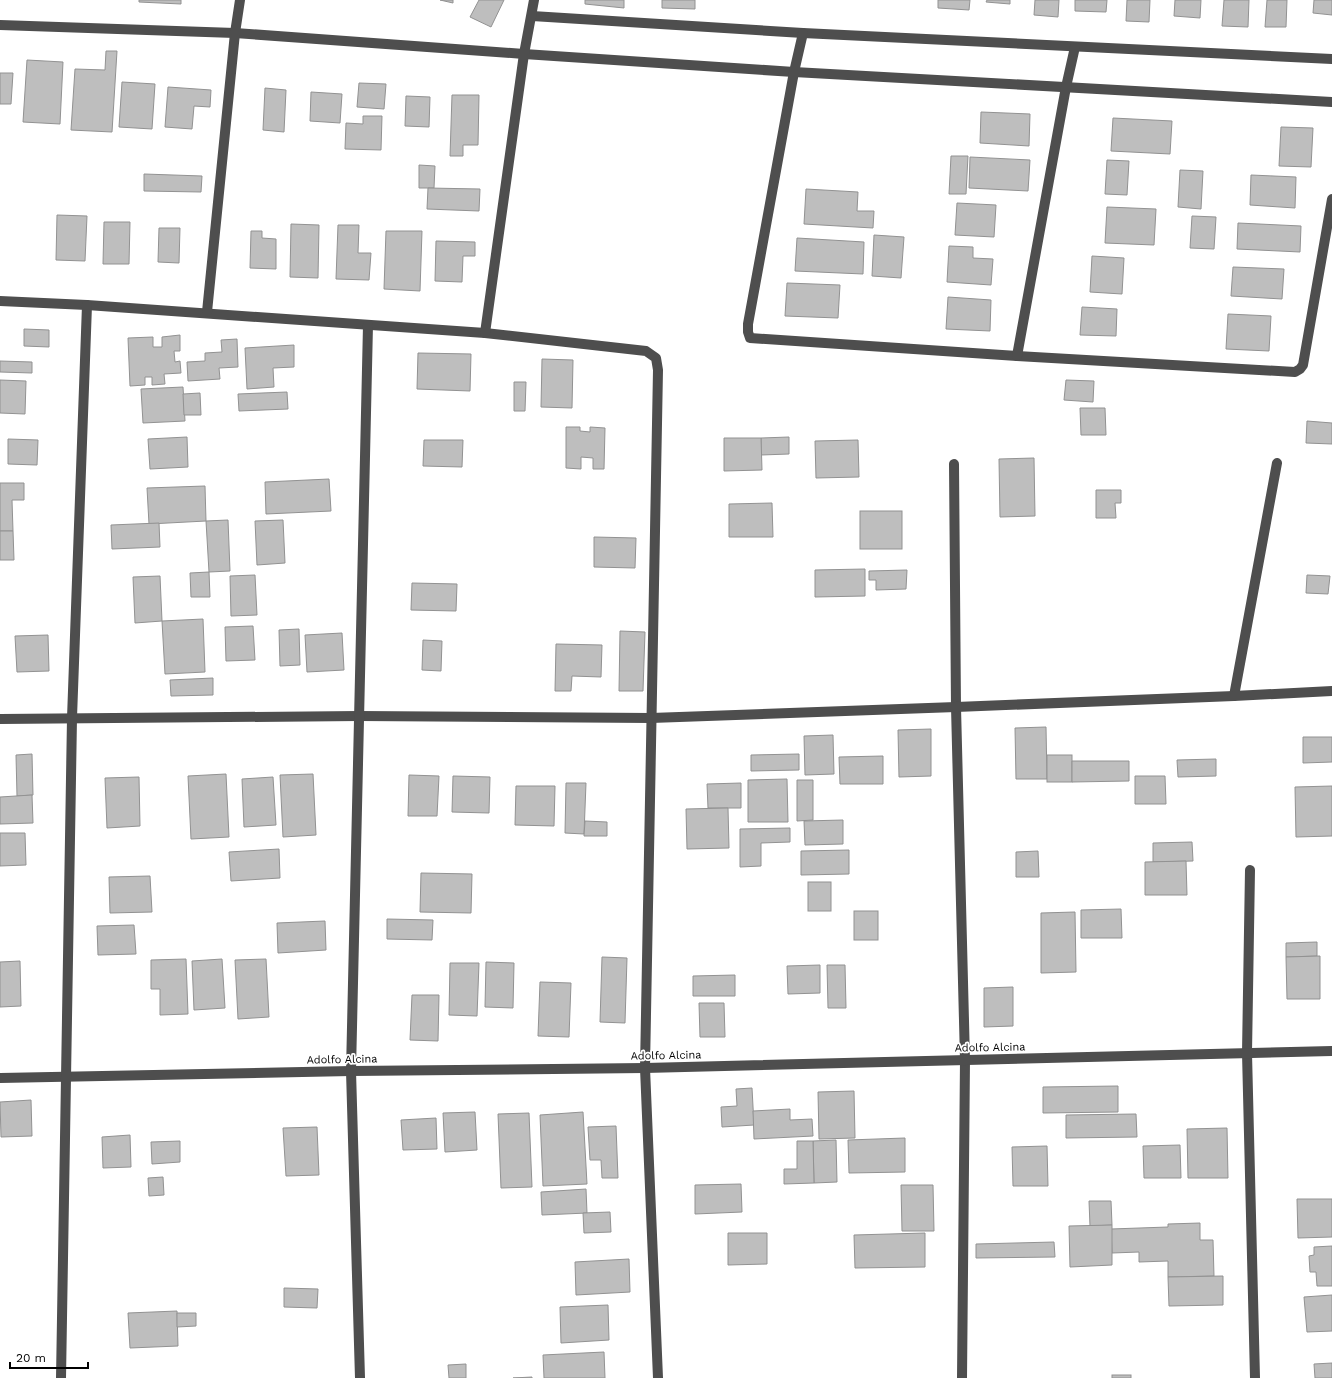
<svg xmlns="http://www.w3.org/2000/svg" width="1332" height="1378" font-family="'Work Sans',sans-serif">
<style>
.building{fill:#bebebe;stroke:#929292}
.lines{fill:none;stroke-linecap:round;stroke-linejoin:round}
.minor{stroke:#4e4e4e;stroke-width:10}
.labels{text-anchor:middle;stroke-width:3.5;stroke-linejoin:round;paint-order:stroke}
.street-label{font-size:11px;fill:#000;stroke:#fff}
</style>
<rect width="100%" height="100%" fill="#fff"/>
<!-- building -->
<g class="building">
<polygon points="139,0 181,0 181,4 139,2"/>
<polygon points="440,0 453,0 453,3"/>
<polygon points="479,0 504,0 491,27 470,17"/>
<polygon points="585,0 624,0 624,8 585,4"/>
<polygon points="662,0 695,0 695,9 662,8"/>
<polygon points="938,0 970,0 969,10 938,8"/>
<polygon points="987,0 1010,0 1010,4 986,2"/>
<polygon points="1035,0 1059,0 1058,17 1034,15"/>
<polygon points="1075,0 1107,0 1106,12 1075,11"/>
<polygon points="1127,0 1150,0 1149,22 1126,21"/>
<polygon points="1175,0 1201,0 1200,18 1174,16"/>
<polygon points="1224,0 1249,0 1248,27 1222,26"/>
<polygon points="1267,0 1287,0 1286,27 1265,27"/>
<polygon points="1314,0 1332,0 1332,15 1313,13"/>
<polygon points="106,51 117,51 112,132 71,130 75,69 105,70"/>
<polygon points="27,60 63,62 60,124 23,122"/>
<polygon points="0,73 13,73 11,104 0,104"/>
<polygon points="122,82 155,84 152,129 119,127"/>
<polygon points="359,83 386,84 384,109 357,107"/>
<polygon points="168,87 211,90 210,107 194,106 192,129 165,127"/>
<polygon points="265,88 286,90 284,132 263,130"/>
<polygon points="311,92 342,94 340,123 310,121"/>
<polygon points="452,95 479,95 478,145 463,145 463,156 450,156"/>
<polygon points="406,96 430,97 429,127 405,126"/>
<polygon points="981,112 1030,114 1029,146 980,143"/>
<polygon points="363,116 382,116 381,150 345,149 346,123 363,124"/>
<polygon points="1113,118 1172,121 1170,154 1111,151"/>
<polygon points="1281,127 1313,128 1311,167 1279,166"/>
<polygon points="951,156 968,156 966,194 949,194"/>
<polygon points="970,157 1030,160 1028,191 969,188"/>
<polygon points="1107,160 1129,161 1127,195 1105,194"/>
<polygon points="419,165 435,166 434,188 419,188"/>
<polygon points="1180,170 1203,171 1201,209 1178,207"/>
<polygon points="144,174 202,176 201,192 144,191"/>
<polygon points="1251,175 1296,177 1295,208 1250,205"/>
<polygon points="428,188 480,189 479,211 427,209"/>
<polygon points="806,189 858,192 857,211 874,211 873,228 804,224"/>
<polygon points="957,203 996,205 994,237 955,235"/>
<polygon points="1107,207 1156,209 1154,245 1105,243"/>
<polygon points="57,215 87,216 85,261 56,260"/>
<polygon points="1192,216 1216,217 1214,249 1190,248"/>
<polygon points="104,222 130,222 129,264 103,264"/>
<polygon points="1238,223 1301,226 1300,252 1237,249"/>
<polygon points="291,224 319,225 318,278 290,277"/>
<polygon points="338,225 359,225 358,253 371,253 369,280 336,279"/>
<polygon points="159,228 180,228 179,263 158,262"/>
<polygon points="251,231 262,231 262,238 276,239 276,269 250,268"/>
<polygon points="386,231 422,231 420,291 384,289"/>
<polygon points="874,235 904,237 901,278 872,276"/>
<polygon points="797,238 864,242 863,274 795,271"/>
<polygon points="436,241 475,242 475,256 463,256 462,282 435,281"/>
<polygon points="949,246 973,247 973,258 993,259 991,285 947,282"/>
<polygon points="1092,256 1124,258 1122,294 1090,292"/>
<polygon points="1233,267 1284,269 1282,299 1231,296"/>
<polygon points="787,283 840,285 838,318 785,316"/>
<polygon points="948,297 991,300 990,331 946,329"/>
<polygon points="1082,307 1117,309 1116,336 1080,335"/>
<polygon points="1228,314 1271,316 1269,351 1226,349"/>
<polygon points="24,329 49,330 49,347 24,346"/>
<polygon points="180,335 180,351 174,351 175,362 180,361 181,373 164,374 165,384 152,385 152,377 145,377 145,385 130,386 128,338 153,337 153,347 162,347 162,337"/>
<polygon points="237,339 238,367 219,368 220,379 188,381 187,362 205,361 205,353 222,352 221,340"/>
<polygon points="294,345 294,367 273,368 274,387 247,389 245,348"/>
<polygon points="418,353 471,354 470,391 417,389"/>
<polygon points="542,359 573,360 572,408 541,407"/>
<polygon points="0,361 32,362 32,373 0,372"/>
<polygon points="0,380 26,381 25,414 0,413"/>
<polygon points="1066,380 1094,381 1093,402 1064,400"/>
<polygon points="514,382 526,382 525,411 514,411"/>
<polygon points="183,387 185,421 143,423 141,389"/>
<polygon points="287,392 288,409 239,411 238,394"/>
<polygon points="200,393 201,415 184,415 183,394"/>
<polygon points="1080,408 1105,408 1106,435 1081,435"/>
<polygon points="1307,421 1332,423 1332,444 1306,443"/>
<polygon points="566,427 580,427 580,431 590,432 590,427 605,428 604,469 593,469 593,458 581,457 581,469 566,468"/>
<polygon points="187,437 188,467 150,469 148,439"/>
<polygon points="789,437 789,454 761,455 761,438"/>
<polygon points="724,438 761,438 762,470 724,471"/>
<polygon points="8,439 38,440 37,465 8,464"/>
<polygon points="424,440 463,440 462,467 423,466"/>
<polygon points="858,440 859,477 816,478 815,441"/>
<polygon points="1034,458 1035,516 1000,517 999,459"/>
<polygon points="329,479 331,511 266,514 265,482"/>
<polygon points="0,483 24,483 24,500 12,500 13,531 0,531"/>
<polygon points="205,486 206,521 149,524 147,488"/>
<polygon points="1096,490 1121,490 1121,503 1115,503 1116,518 1096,518"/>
<polygon points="772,503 773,537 729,537 729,504"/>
<rect x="860" y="511" width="42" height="38"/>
<polygon points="228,520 230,571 209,572 206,521"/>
<polygon points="283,520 285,563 257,565 255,521"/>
<polygon points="159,523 160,547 112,549 111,525"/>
<polygon points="0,531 13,531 14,560 0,560"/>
<polygon points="594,537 636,538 635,568 594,567"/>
<polygon points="865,569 865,596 815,597 815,570"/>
<polygon points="907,570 906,589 876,590 876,580 869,580 869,571"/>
<polygon points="209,572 210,597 191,597 190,573"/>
<polygon points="255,575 257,615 231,616 230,576"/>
<polygon points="1307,575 1330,576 1328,594 1306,593"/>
<polygon points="160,576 162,621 135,623 133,577"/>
<polygon points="412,583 457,584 456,611 411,610"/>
<polygon points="203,619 205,672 165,674 162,621"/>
<polygon points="253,626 255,660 226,661 225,627"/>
<polygon points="299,629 300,665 280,666 279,630"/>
<polygon points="620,631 645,632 643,691 619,691"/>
<polygon points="342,633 344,670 307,672 305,635"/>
<polygon points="48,635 49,671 17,672 15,636"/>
<polygon points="423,640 442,641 441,671 422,670"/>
<polygon points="556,644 602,645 601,677 572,676 571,691 555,691"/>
<polygon points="213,678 213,695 171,696 170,680"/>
<polygon points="1046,727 1047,779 1016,779 1015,728"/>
<polygon points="931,729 931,776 899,777 898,730"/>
<polygon points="833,735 834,774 805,775 804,736"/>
<polygon points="1303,737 1332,737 1332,762 1303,763"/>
<polygon points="32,754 33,795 17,796 16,755"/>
<polygon points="799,754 799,770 751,771 751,755"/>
<rect x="1047" y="755" width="25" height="27"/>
<polygon points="883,756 883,784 840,784 839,757"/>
<polygon points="1216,759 1216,776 1178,777 1177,760"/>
<polygon points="1072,761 1129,761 1129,781 1072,782"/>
<polygon points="226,774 229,837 191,839 188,776"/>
<polygon points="313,774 316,835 283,837 280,775"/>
<polygon points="409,775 439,776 437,816 408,816"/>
<polygon points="453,776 490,777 489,813 452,812"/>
<polygon points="1135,776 1165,776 1166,804 1135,804"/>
<polygon points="139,777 140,826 107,828 105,778"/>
<polygon points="273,777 276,825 244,827 242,779"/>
<polygon points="787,779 788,822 748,822 748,780"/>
<polygon points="797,780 813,780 813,820 797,821"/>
<polygon points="566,783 586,783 584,834 565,833"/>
<polygon points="741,783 741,808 708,808 707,784"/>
<polygon points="516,786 555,786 554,826 515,825"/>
<polygon points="1332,786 1332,836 1296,837 1295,787"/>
<polygon points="32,795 33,823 0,824 0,797"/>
<polygon points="728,808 729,848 687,849 686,809"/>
<polygon points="843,820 843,844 805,845 804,821"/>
<polygon points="585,821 607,822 607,836 584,836"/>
<polygon points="790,828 790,842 761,843 761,866 740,867 740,829"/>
<polygon points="0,833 25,833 26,865 0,866"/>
<polygon points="1192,842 1193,861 1153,862 1153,843"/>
<polygon points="279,849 280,878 231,881 229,852"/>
<polygon points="849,850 849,874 801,875 801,851"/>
<polygon points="1038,851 1039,877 1016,877 1016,852"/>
<polygon points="1186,861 1187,895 1145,895 1145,862"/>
<polygon points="421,873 472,874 471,913 420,912"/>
<polygon points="150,876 152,912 110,913 109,877"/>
<rect x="808" y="882" width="23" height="29"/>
<polygon points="1121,909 1122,938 1081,938 1081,910"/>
<rect x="854" y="911" width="24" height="29"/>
<polygon points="1075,912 1076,972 1041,973 1041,913"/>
<polygon points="387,919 433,920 432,940 387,939"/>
<polygon points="325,921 326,950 278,953 277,923"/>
<polygon points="134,925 136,954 98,955 97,926"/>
<polygon points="1317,942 1317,956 1286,957 1286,943"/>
<polygon points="1320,956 1320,999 1287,999 1286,957"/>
<polygon points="602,957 627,958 625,1023 600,1022"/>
<polygon points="186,959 188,1014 160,1015 160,989 151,989 151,960"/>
<polygon points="222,959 225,1008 194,1010 192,961"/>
<polygon points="266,959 269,1017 238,1019 235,960"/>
<polygon points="20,961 21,1006 0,1007 0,962"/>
<polygon points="486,962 514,963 513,1008 485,1007"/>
<polygon points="450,963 479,963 477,1016 449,1015"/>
<polygon points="820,965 820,993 788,994 787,966"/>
<polygon points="827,965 845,965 846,1008 828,1008"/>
<polygon points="735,975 735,996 693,996 693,976"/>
<polygon points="540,982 571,983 569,1037 538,1036"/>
<polygon points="1013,987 1013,1026 984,1027 984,988"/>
<polygon points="412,995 439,995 438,1041 410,1040"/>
<polygon points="699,1003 724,1003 725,1037 700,1037"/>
<polygon points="1118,1086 1118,1112 1043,1113 1043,1087"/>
<polygon points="752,1088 754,1125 722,1127 721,1107 737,1106 736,1089"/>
<polygon points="854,1091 855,1138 819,1139 818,1092"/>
<polygon points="31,1100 32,1136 1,1137 0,1102"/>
<polygon points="790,1109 790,1120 812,1119 813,1136 754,1139 753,1111"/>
<polygon points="475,1112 477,1150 445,1152 443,1113"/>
<polygon points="583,1112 587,1184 543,1186 540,1115"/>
<polygon points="529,1113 532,1187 501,1188 498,1114"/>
<polygon points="1136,1114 1137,1137 1066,1138 1066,1115"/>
<polygon points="436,1118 437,1149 403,1150 401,1120"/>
<polygon points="616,1126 618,1178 602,1178 601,1160 590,1160 588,1127"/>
<polygon points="317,1127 319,1175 286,1176 283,1128"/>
<polygon points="1227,1128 1228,1178 1188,1178 1187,1129"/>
<polygon points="130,1135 131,1167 103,1168 102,1137"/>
<polygon points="905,1138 905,1172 849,1173 848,1140"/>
<polygon points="836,1140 837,1182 814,1183 813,1141"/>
<polygon points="180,1141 180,1162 152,1164 151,1142"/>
<polygon points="797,1141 813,1141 814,1183 784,1184 784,1169 797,1169"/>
<polygon points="1180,1145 1181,1178 1144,1178 1143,1146"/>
<polygon points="1047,1146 1048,1186 1013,1186 1012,1147"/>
<polygon points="163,1177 164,1195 149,1196 148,1178"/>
<polygon points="741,1184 742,1212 695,1214 695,1185"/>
<polygon points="901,1185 933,1185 934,1231 902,1231"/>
<polygon points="586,1189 587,1213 542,1215 541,1192"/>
<polygon points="1297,1199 1332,1199 1332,1237 1298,1238"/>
<polygon points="1089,1201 1111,1201 1112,1225 1090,1226"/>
<polygon points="610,1212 611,1232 584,1233 583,1213"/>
<polygon points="1200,1223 1200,1240 1213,1240 1214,1276 1168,1277 1168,1261 1139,1262 1139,1252 1112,1253 1111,1229 1168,1227 1168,1224"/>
<polygon points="1112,1225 1112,1265 1070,1267 1069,1226"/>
<polygon points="728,1233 767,1233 767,1264 728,1265"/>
<polygon points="925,1233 925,1267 855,1268 854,1235"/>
<polygon points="1054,1242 1055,1257 976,1258 976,1244"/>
<polygon points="1332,1246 1332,1286 1317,1286 1316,1272 1310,1272 1309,1256 1314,1255 1314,1247"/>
<polygon points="629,1259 630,1292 576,1295 575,1262"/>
<polygon points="1223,1276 1223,1305 1169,1306 1168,1277"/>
<polygon points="284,1288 318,1289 317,1308 284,1307"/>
<polygon points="1332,1295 1332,1331 1307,1332 1304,1297"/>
<polygon points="608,1305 609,1340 561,1343 560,1307"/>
<polygon points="177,1311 178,1346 130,1348 128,1313"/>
<polygon points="177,1313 196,1313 196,1326 177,1327"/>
<polygon points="604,1352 605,1378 544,1378 543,1355"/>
<polygon points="1332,1363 1332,1378 1315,1378 1314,1364"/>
<polygon points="466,1364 466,1378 449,1378 448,1365"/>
<rect x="1112" y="1375" width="19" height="3"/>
<polygon points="532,1377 532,1378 513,1378"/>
</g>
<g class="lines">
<!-- minor -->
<g class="minor">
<polyline points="532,16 803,33 1332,59"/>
<polyline points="0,25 235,33 524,54 794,72 1332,102"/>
<polyline points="803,33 794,72 748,324 748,332 750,338 1017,356 1295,372 1300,369 1303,365 1332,199"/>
<polyline points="0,301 87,305 485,333 646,351 656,358 658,370 645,1068 658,1378"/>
<polyline points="207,312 235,33 240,0"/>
<polyline points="485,333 524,54 534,0"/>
<polyline points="1017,356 1066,87 1075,47"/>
<polyline points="954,464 956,707 965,1060 962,1378"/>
<polyline points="1234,696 1277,463"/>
<polyline points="0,719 359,716 651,718 956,707 1234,696 1332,691"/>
<polyline points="1250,870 1247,1053 1255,1378"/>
<polyline points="0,1078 351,1071 645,1068 1332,1051"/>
<polyline points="61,1378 72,718 87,305"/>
<polyline points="360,1378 351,1071 368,325"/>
</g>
</g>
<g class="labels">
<!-- street labels -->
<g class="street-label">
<text transform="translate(990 1047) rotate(-1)" y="4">Adolfo Alcina</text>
<text transform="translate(666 1055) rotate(-1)" y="4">Adolfo Alcina</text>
<text transform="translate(342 1059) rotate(-1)" y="4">Adolfo Alcina</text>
</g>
</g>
<!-- scale -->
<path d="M10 1362v6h78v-6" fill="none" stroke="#000000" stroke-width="2"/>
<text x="16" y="1362" font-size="12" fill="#000000" stroke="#ffffff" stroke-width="3" paint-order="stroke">20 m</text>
</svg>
